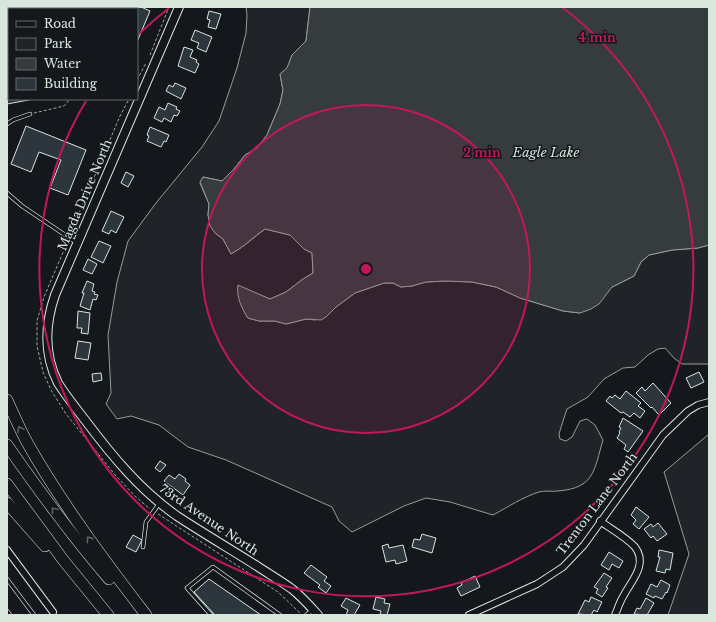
<svg xmlns="http://www.w3.org/2000/svg" width="716" height="622" font-family="'Libre Baskerville',serif">
<style>
.green{fill:#202428;stroke:#939e99}
.water{fill:#363b3e;stroke:#939e99}
.building{fill:#2c363c;stroke:#d8e6dc}
.lines{fill:none;stroke-linecap:round;stroke-linejoin:round}
.service-casing{stroke:#d8e6dc;stroke-width:4.5}
.minor-casing{stroke:#d8e6dc;stroke-width:8}
.tertiary-casing{stroke:#d8e6dc;stroke-width:10}
.motorway-casing{stroke:#d8e6dc;stroke-width:12}
.path{stroke:#9da8a2;stroke-width:1;stroke-dasharray:3 2;stroke-linecap:butt}
.service{stroke:#14181c;stroke-width:3}
.minor{stroke:#14181c;stroke-width:6}
.tertiary{stroke:#14181c;stroke-width:8}
.motorway{stroke:#14181c;stroke-width:11}
.oneway{stroke:#59605f}
.ring{fill:none;stroke:#c2185b;stroke-width:2}
.labels{text-anchor:middle;stroke-width:3;stroke-linejoin:round;paint-order:stroke}
.street-label{font-size:12px;fill:#d8e6dc;stroke:#14181c}
.water-label{font-size:13px;font-style:italic;fill:#d8e6dc;stroke:#14181c}
.centre{fill:#c2185b;stroke:#14181c;stroke-width:2}
.ring-label{font-size:12px;text-anchor:middle;font-weight:bold;fill:#c2185b;stroke:#14181c;stroke-width:3;stroke-linejoin:round;paint-order:stroke}
</style>
<rect width="100%" height="100%" fill="#14181c"/>
<!-- green -->
<g class="green">
<path d="M 246,7 L 310,7 L 306,41 L 292,55 L 288,68 L 280,74 L 283,90 L 280,104 L 267,135 L 257,148 L 245,155 L 234,169 L 222,181 L 203,177 L 200,183 L 209,204 L 208,215 L 215,233 L 223,239 L 231,254 C 244,247 254,237 265,229 L 290,235 L 304,249 L 312,253 L 313,273 L 303,279 L 286,292 L 270,299 L 238,286 C 239,298 241,308 248,318 L 259,321 L 275,321 L 286,324 L 306,319 L 315,320 L 326,316 L 336,307 L 355,293 L 384,283 L 393,283 L 401,287 L 412,286 L 426,282 L 445,281 L 472,282 L 496,287 L 520,298 L 563,311 L 580,313 L 612,287 L 634,276 L 641,262 L 649,255 L 672,250 L 698,248 L 709,245 L 709,364 L 682,364 L 674,358 L 665,348 L 658,349 L 648,355 L 635,367 L 623,368 L 604,379 L 588,397 L 567,409 L 562,424 L 559,434 L 560,439 L 566,441 L 572,437 L 580,421 L 587,419 L 595,425 L 603,440 C 594,470 595,488 558,491 C 552,492 545,490 539,492 C 523,497 508,507 493,515 L 450,502 L 426,498 L 404,506 L 352,532 L 339,521 L 332,507 L 226,460 L 188,447 L 159,425 L 131,416 L 117,419 L 106,404 L 111,393 L 108,335 L 117,282 L 128,241 L 156,203 L 202,147 L 219,121 L 237,68 L 246,33 L 247,15 Z"/>
<polygon points="709,434 709,615 668,615 689,554 664,472"/>
</g>
<!-- water -->
<path class="water" d="M 310,7 L 709,7 L 709,245 L 698,248 L 672,250 L 649,255 L 641,262 L 634,276 L 612,287 L 599,304 L 591,309 L 580,313 L 563,311 L 520,298 L 496,287 L 472,282 L 445,281 L 426,282 L 412,286 L 401,287 L 393,283 L 384,283 L 355,293 L 336,307 L 326,317 L 321,320 L 306,319 L 286,324 L 275,321 L 259,321 L 248,318 C 242,309 236,297 238,285 L 270,299 L 286,292 L 303,279 L 313,273 L 312,253 L 304,249 L 290,235 L 265,229 C 253,237 244,247 231,254 L 223,239 L 215,233 L 210,226 L 208,215 L 209,204 L 200,182 L 203,177 L 222,181 L 234,169 L 245,155 L 257,148 L 267,135 L 280,104 L 283,90 L 280,74 L 287,68 L 292,55 L 306,41 Z"/>
<!-- building -->
<g class="building">
<polygon points="78,7 98,7 97,9 77,9"/>
<polygon points="132,7 141,7 150,11 137,42 137,9 131,9"/>
<polygon points="209,11 221,14 216,29 208,27 210,20 207,19"/>
<polygon points="195,30 212,37 206,52 197,48 199,43 191,40"/>
<polygon points="9,34 9,58 7,58 7,35"/>
<polygon points="184,47 193,50 190,57 197,60 196,62 199,64 195,73 178,66"/>
<polygon points="7,83 9,83 9,99 34,99 7,104"/>
<polygon points="175,83 186,88 181,99 166,91 169,85 173,87"/>
<polygon points="168,103 177,107 176,109 180,111 177,116 174,115 171,122 164,118 162,122 154,118 159,107 165,110"/>
<polygon points="26,126 86,150 68,195 50,188 61,160 39,152 31,172 11,164"/>
<polygon points="150,127 169,135 166,142 164,141 161,147 147,141 149,136 147,135"/>
<polygon points="126,172 134,176 128,187 121,183"/>
<polygon points="111,211 124,217 116,233 111,230 109,234 102,231"/>
<polygon points="99,241 111,246 103,263 91,257"/>
<polygon points="88,259 97,264 92,274 83,270"/>
<polygon points="87,281 94,284 92,291 95,292 94,294 98,295 96,300 93,299 90,310 80,306 84,293 82,293"/>
<polygon points="78,311 90,313 88,334 81,333 82,328 77,328"/>
<polygon points="78,341 91,343 88,360 75,358"/>
<polygon points="699,372 704,382 691,388 686,378"/>
<polygon points="101,373 102,380 93,382 92,374"/>
<polygon points="653,383 671,403 659,415 652,407 651,408 636,393 642,387 645,391"/>
<polygon points="626,391 641,403 638,406 645,411 640,418 634,413 630,417 623,412 621,413 606,401 610,396 612,398 615,395 620,399"/>
<polygon points="623,418 643,431 628,452 624,449 626,445 617,438 620,433 619,432 621,428 619,427"/>
<polygon points="160,461 166,465 160,472 155,468"/>
<polygon points="179,474 186,479 185,481 190,485 183,495 164,481 169,475 175,479"/>
<polygon points="636,507 649,517 639,529 633,524 636,520 631,515"/>
<polygon points="658,523 667,534 657,541 653,536 651,538 644,529 651,524 653,527"/>
<polygon points="422,534 436,538 432,553 412,547 414,539 420,540"/>
<polygon points="133,535 142,540 136,552 126,547"/>
<polygon points="388,544 389,548 403,545 407,561 396,564 395,560 386,562 382,546"/>
<polygon points="659,550 673,553 670,570 666,569 665,573 656,571 660,557 658,557"/>
<polygon points="609,552 623,561 619,568 612,564 609,570 601,565"/>
<polygon points="311,565 327,577 324,581 331,586 326,593 318,587 320,585 304,573"/>
<polygon points="604,573 612,578 606,587 608,588 602,597 596,593 598,589 594,587"/>
<polygon points="475,576 480,587 461,596 457,588 462,585 461,583"/>
<polygon points="209,579 261,615 215,615 194,592"/>
<polygon points="661,580 670,585 667,593 666,592 662,599 655,596 654,598 646,594 651,584 657,587"/>
<polygon points="376,597 385,599 384,603 390,604 387,615 380,615 381,611 373,609"/>
<polygon points="591,597 602,602 597,612 594,610 591,615 578,614 585,600 589,602"/>
<polygon points="346,598 360,605 354,615 346,615 348,610 341,606"/>
<polygon points="646,598 654,603 647,615 634,614 637,608 640,609"/>
</g>
<g class="lines">
<defs>
<g id="service">
<polyline points="66,9 67,7"/>
<polyline points="7,124 13,120 30,114"/>
<polyline points="7,193 22,206 77,243"/>
<polyline points="143,547 146,522 159,504"/>
<polyline points="7,579 34,615"/>
<polyline points="7,611 10,615"/>
<polyline points="211,615 187,588 213,567 280,615"/>
<polyline points="306,615 313,610"/>
</g>
<g id="minor">
<path d="M 600,521 C 611,529 626,537 635,547 C 648,564 632,580 624,595 C 620,601 618,608 615,615"/>
<polyline points="7,550 53,612"/>
<polyline points="469,615 537,584 563,567 584,545 663,435 688,411 698,405 709,402"/>
</g>
<path id="tertiary" d="M 179,7 L 55,295 C 45,324 44,355 58,383 C 66,396 76,408 85,420 C 112,456 140,490 177,516 C 203,533 230,549 257,566 C 269,574 281,581 292,589 C 302,597 310,606 318,615"/>
<g id="motorway">
<path d="M 7,400 C 14,415 20,430 28,444 C 62,504 104,560 146,615"/>
<path d="M 7,445 C 39,491 73,537 109,579"/>
<polyline points="7,484 64,561 108,615"/>
<polyline points="7,503 45,546"/>
</g>
</defs>
<!-- service casing -->
<use href="#service" class="service-casing"/>
<!-- minor casing -->
<use href="#minor" class="minor-casing"/>
<!-- tertiary casing -->
<use href="#tertiary" class="tertiary-casing"/>
<!-- motorway casing -->
<use href="#motorway" class="motorway-casing"/>
<!-- path -->
<g class="path">
<polyline points="150,55 169,7"/>
<polyline points="137,80 146,63"/>
<polyline points="34,113 64,106 70,99"/>
<polyline points="71,232 120,116 129,99"/>
<polyline points="67,243 44,297 37,321 37,346 43,372 51,390 66,414 116,476 136,497 150,509"/>
<polyline points="158,514 278,592 301,614"/>
</g>
<!-- service -->
<use href="#service" class="service"/>
<!-- minor -->
<use href="#minor" class="minor"/>
<!-- tertiary -->
<use href="#tertiary" class="tertiary"/>
<!-- motorway -->
<use href="#motorway" class="motorway"/>
</g>
<!-- one-way arrows -->
<defs><path id="oneway-chevron" d="M-2-3.5L2.5 0L-2 3.5" fill="none" stroke-width="1.6" stroke-linecap="round" stroke-linejoin="round"/></defs>
<g class="oneway">
<use href="#oneway-chevron" transform="translate(20 429) rotate(-116)"/>
<use href="#oneway-chevron" transform="translate(54 510) rotate(-128)"/>
<use href="#oneway-chevron" transform="translate(89 539) rotate(-125)"/>
</g>
<!-- distance rings -->
<circle cx="366" cy="269" r="164" fill="#c2185b" fill-opacity=".12"/>
<g class="ring">
<circle cx="366" cy="269" r="164"/>
<path d="M139 34A327 327 0 0 1 169 8M563 8A327 327 0 1 1 86 101"/>
</g>
<g class="labels">
<!-- street labels -->
<g class="street-label">
<text transform="translate(85 195) rotate(-67)" y="4">Magda Drive North</text>
<text transform="translate(597 504) rotate(-53)" y="4">Trenton Lane North</text>
<text transform="translate(209 520) rotate(34)" y="4">73rd Avenue North</text>
</g>
<!-- water labels -->
<g class="water-label">
<text x="546" y="157">Eagle Lake</text>
</g>
</g>
<circle cx="366" cy="269" r="6" class="centre"/>
<g class="ring-label">
<text x="597" y="42">4 min</text>
<text x="482" y="157">2 min</text>
</g>
<!-- border -->
<rect width="716" height="622" fill="none" stroke="#d8e6dc" stroke-width="16"/>
<!-- legend -->
<rect x="8" y="8" width="130" height="92" fill="#14181c" stroke="#626a69"/>
<rect x="16" y="21" width="20" height="6" fill="#14181c" stroke="#626a69"/>
<text x="44" y="28" font-size="12" fill="#d8e6dc">Road</text>
<rect x="16" y="38" width="20" height="12" fill="#202428" stroke="#626a69"/>
<text x="44" y="48" font-size="12" fill="#d8e6dc">Park</text>
<rect x="16" y="58" width="20" height="12" fill="#363b3e" stroke="#626a69"/>
<text x="44" y="68" font-size="12" fill="#d8e6dc">Water</text>
<rect x="16" y="78" width="20" height="12" fill="#2c363c" stroke="#626a69"/>
<text x="44" y="88" font-size="12" fill="#d8e6dc">Building</text>
</svg>
